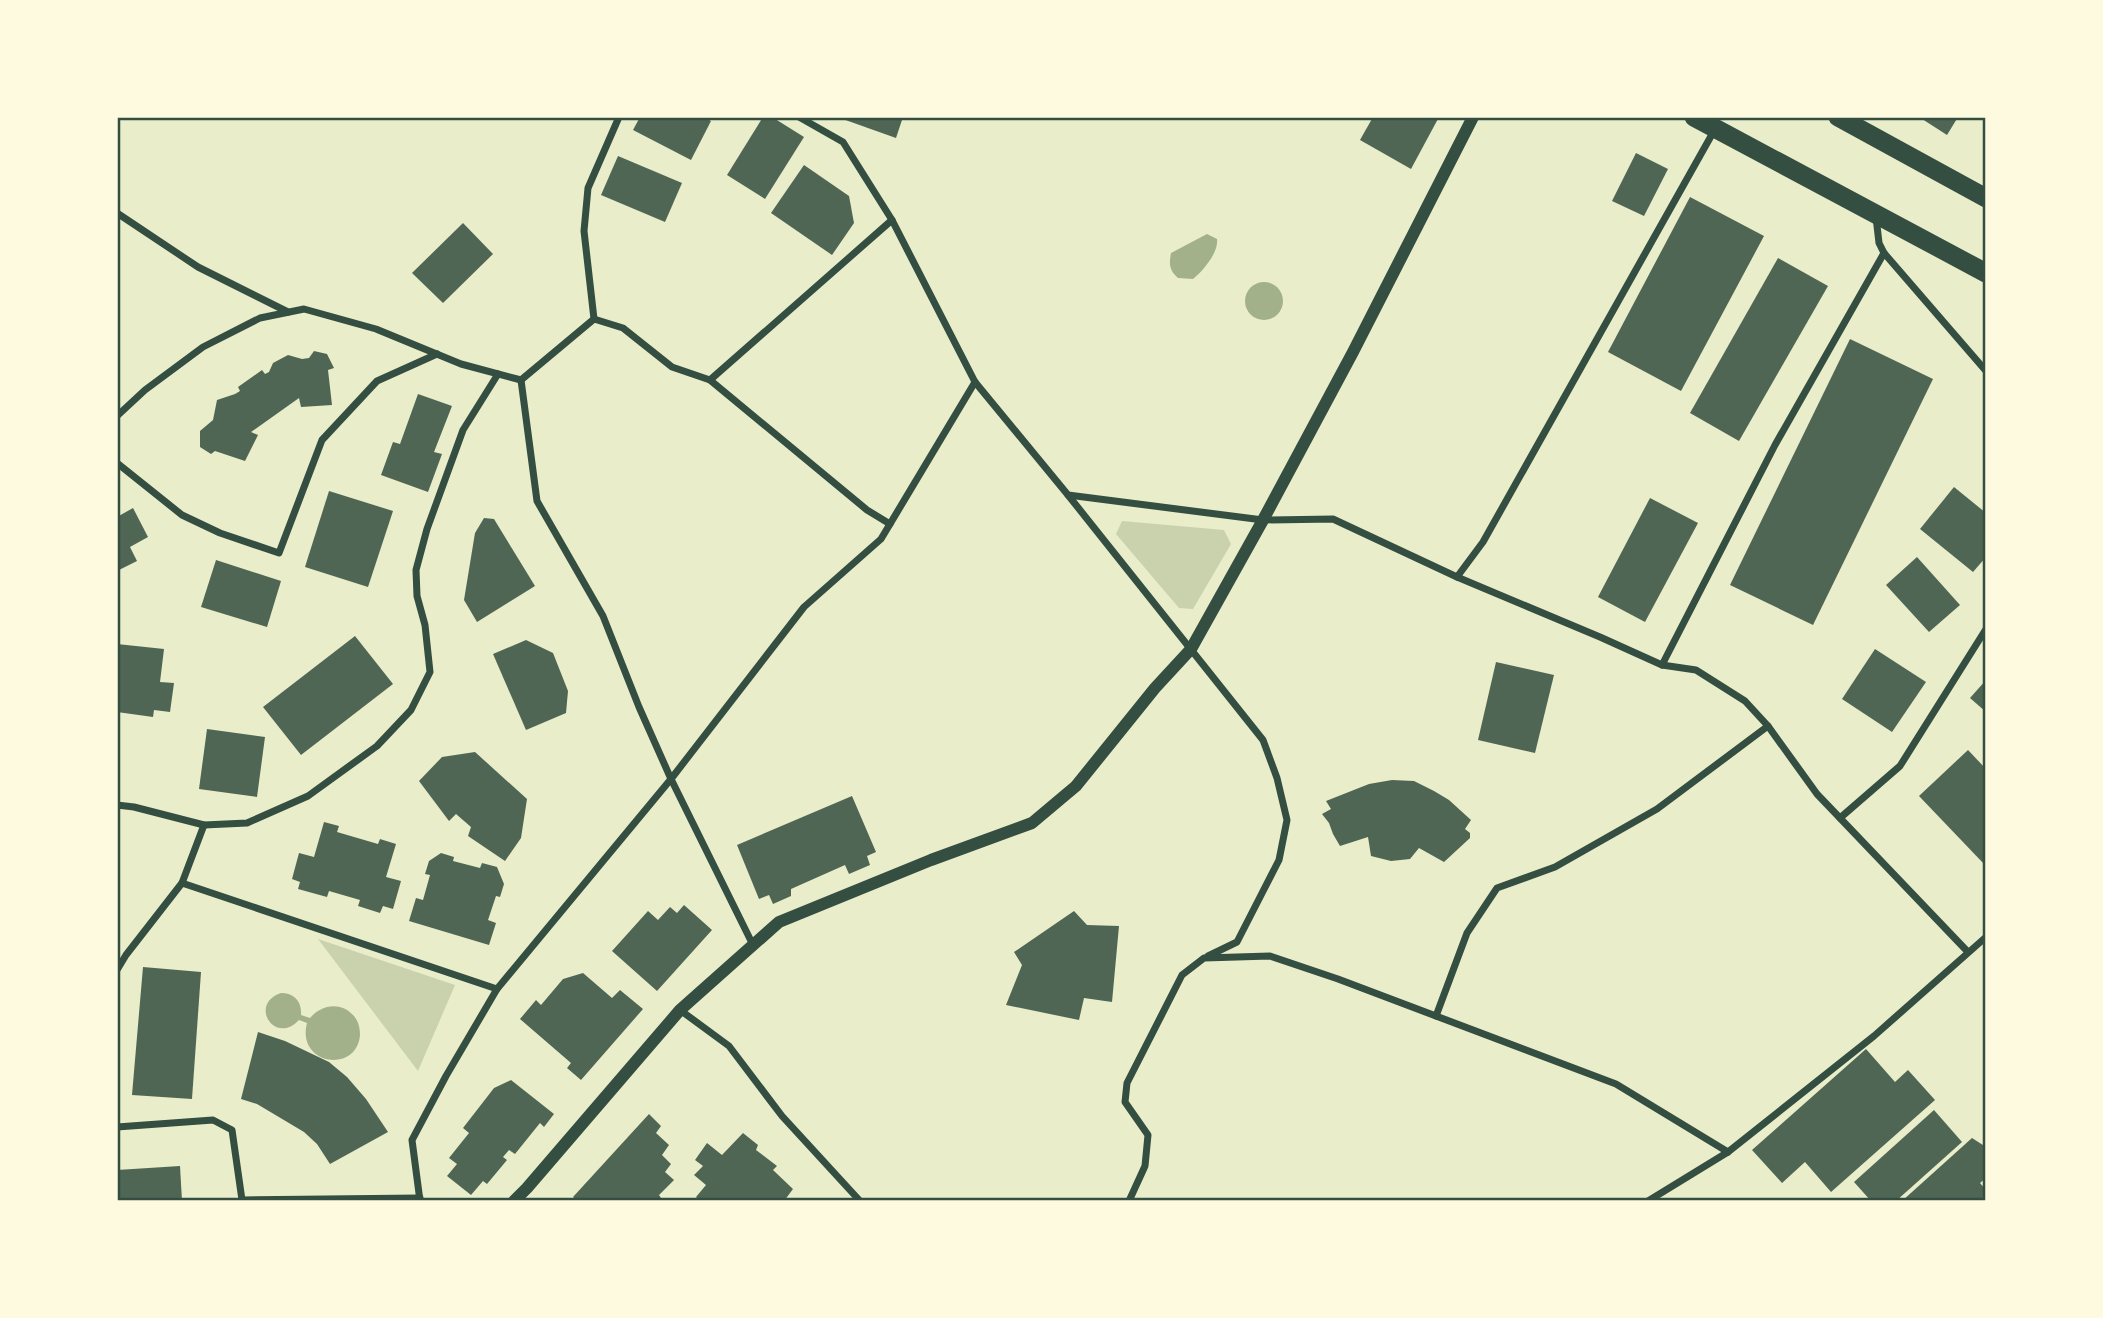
<svg xmlns="http://www.w3.org/2000/svg" width="2103" height="1318" font-family="'Roboto Condensed',sans-serif">
<style>
.green{fill:#cad2ad}
.water{fill:#a3b18a}
.building{fill:#4f6655}
.lines{fill:none;stroke-linecap:round;stroke-linejoin:round}
.minor{stroke:#344e41;stroke-width:7}
.tertiary{stroke:#344e41;stroke-width:12}
.trunk{stroke:#344e41;stroke-width:19}
.neatline{fill:none;stroke:#344e41;stroke-width:2.5}
</style>
<rect width="100%" height="100%" fill="#e9edc9"/>
<!-- green -->
<g class="green">
<polygon points="1122,521 1224,530 1231,544 1193,609 1179,608 1116,534"/>
<polygon points="318,939 455,985 418,1071"/>
</g>
<!-- water -->
<g class="water">
<path d="M 1207,234 L 1217,239 C 1219,252 1203,271 1193,279 L 1178,278 C 1169,270 1169,264 1171,253 Z"/>
<circle cx="1264" cy="301" r="19"/>
<path d="M 281,993 C 294,993 302,1001 301,1015 L 310,1018 C 321,1005 340,1001 353,1015 C 358,1020 360,1027 360,1035 C 357,1074 296,1065 307,1023 L 299,1020 C 275,1046 248,1004 281,993 Z"/>
</g>
<!-- building -->
<g class="building">
<polygon points="640,117 704,117 711,121 691,160 633,130"/>
<polygon points="763,117 772,117 804,137 765,199 727,175"/>
<polygon points="837,117 903,117 896,138"/>
<polygon points="1373,117 1439,117 1411,169 1360,140"/>
<polygon points="1919,117 1958,117 1947,135"/>
<polygon points="1636,153 1668,169 1644,216 1612,201"/>
<polygon points="618,156 682,183 665,222 601,195"/>
<polygon points="804,165 849,196 854,223 832,255 771,213"/>
<polygon points="1690,197 1764,236 1681,391 1608,352"/>
<polygon points="463,223 493,254 443,303 412,273"/>
<polygon points="1778,258 1828,286 1739,441 1690,413"/>
<polygon points="1850,339 1933,379 1813,625 1730,585"/>
<polygon points="314,351 327,354 334,368 328,370 332,405 301,407 299,398 251,432 258,435 245,461 215,451 211,454 200,447 200,431 213,420 217,400 235,394 240,391 238,387 262,370 265,374 269,372 273,363 288,355 302,359 309,358"/>
<polygon points="418,394 452,406 434,452 442,454 428,492 381,475 393,442 400,444"/>
<polygon points="1954,487 1986,513 1986,557 1973,572 1920,529"/>
<polygon points="329,491 393,511 368,587 305,567"/>
<polygon points="1650,498 1698,523 1645,622 1598,597"/>
<polygon points="133,508 148,537 130,547 137,561 117,571 117,517"/>
<polygon points="484,518 494,519 535,586 477,622 464,600 475,533"/>
<polygon points="1917,557 1960,605 1929,632 1886,585"/>
<polygon points="216,560 281,581 267,627 201,607"/>
<polygon points="355,636 393,684 301,755 263,707"/>
<polygon points="526,640 553,653 568,691 566,713 526,730 493,654"/>
<polygon points="117,644 164,649 160,682 174,683 170,712 154,710 153,717 117,712"/>
<polygon points="1875,649 1926,682 1892,732 1842,699"/>
<polygon points="1496,662 1554,675 1535,753 1478,740"/>
<polygon points="1986,680 1986,712 1970,698"/>
<polygon points="207,729 265,737 257,797 199,789"/>
<polygon points="1968,750 1986,769 1984,864 1919,796"/>
<polygon points="475,752 527,799 521,838 505,861 468,836 471,827 456,814 449,821 419,781 442,757"/>
<polygon points="1392,780 1414,781 1434,791 1449,800 1471,820 1465,829 1470,833 1470,838 1444,862 1419,848 1410,859 1391,861 1371,856 1368,837 1340,846 1333,834 1329,823 1322,814 1331,809 1326,801 1369,784"/>
<polygon points="852,796 876,852 867,856 870,865 849,874 845,865 791,889 791,896 773,904 769,895 759,899 737,845"/>
<polygon points="324,822 339,826 337,832 378,844 380,839 396,844 386,877 401,881 393,909 383,906 380,913 358,906 360,900 329,891 327,897 298,889 300,882 292,879 299,853 314,857"/>
<polygon points="441,853 454,857 453,861 480,868 482,863 497,867 504,884 500,897 496,896 488,920 496,923 489,945 409,921 416,898 423,900 430,875 425,874 429,861"/>
<polygon points="684,905 712,930 657,991 612,951 648,911 658,920 670,907 677,913"/>
<polygon points="1074,911 1087,925 1119,926 1112,1002 1084,998 1079,1020 1006,1005 1022,965 1014,952"/>
<polygon points="143,967 201,972 192,1099 132,1095"/>
<polygon points="583,973 612,998 620,990 643,1009 581,1080 567,1068 571,1063 520,1019 536,1000 541,1005 563,979"/>
<polygon points="258,1032 285,1041 329,1062 347,1077 366,1099 388,1132 330,1164 317,1144 304,1132 257,1104 241,1099"/>
<polygon points="1866,1049 1895,1082 1908,1070 1935,1100 1831,1192 1805,1162 1782,1183 1752,1150"/>
<polygon points="511,1080 554,1114 544,1127 540,1123 515,1154 509,1150 503,1157 507,1160 487,1184 483,1181 471,1195 447,1176 457,1164 449,1158 469,1133 463,1128 494,1088"/>
<polygon points="1934,1110 1962,1142 1896,1201 1871,1201 1854,1182"/>
<polygon points="649,1114 661,1126 656,1133 669,1145 662,1155 671,1164 665,1172 674,1180 659,1195 663,1201 577,1201 573,1197"/>
<polygon points="743,1133 758,1145 756,1150 777,1166 773,1170 793,1189 784,1201 700,1201 696,1197 706,1185 694,1175 703,1166 695,1160 707,1143 722,1155"/>
<polygon points="1972,1138 1986,1147 1986,1178 1980,1183 1986,1190 1986,1201 1902,1201"/>
<polygon points="180,1166 182,1201 117,1201 117,1170"/>
</g>
<g class="lines">
<!-- minor -->
<g class="minor">
<polyline points="799,117 843,142 892,220 975,382 1068,495 1263,520 1333,519 1457,577 1600,637 1662,665 1696,670 1745,701 1768,726 1817,794 1967,951"/>
<polyline points="117,213 198,267 288,312"/>
<polyline points="1876,217 1879,243 1884,253 1986,371"/>
<polyline points="594,319 623,328 672,367 710,380 867,510 890,524"/>
<polyline points="521,380 537,501 603,616 639,707 671,779 753,945"/>
<polyline points="710,380 892,220"/>
<polyline points="117,416 145,390 203,347 260,318 304,309 376,329 461,364 521,380 594,319 584,231 588,188 619,117"/>
<polyline points="117,463 182,515 220,533 279,553 322,440 377,381 437,354"/>
<polyline points="1068,495 1263,740 1277,778 1287,820 1279,860 1237,942 1208,956"/>
<polyline points="1457,577 1483,542 1715,129"/>
<polyline points="1662,665 1775,445 1884,253"/>
<polyline points="117,805 134,807 204,825 247,823 308,796 377,746 411,710 430,672 425,625 417,596 416,570 427,529 463,430 498,374"/>
<polyline points="1840,818 1900,766 1986,629"/>
<polyline points="182,883 204,825"/>
<polyline points="117,970 126,955 182,883 497,989"/>
<polyline points="680,1010 729,1046 782,1116 860,1201"/>
<polyline points="1436,1016 1467,933 1497,888 1555,867 1657,809 1768,726"/>
<polyline points="117,1127 213,1120 232,1130 242,1200 420,1198"/>
<polyline points="420,1201 412,1140 446,1076 497,989 671,779 804,607 881,539 975,382"/>
<polyline points="1129,1201 1145,1166 1148,1135 1125,1102 1127,1083 1182,975 1204,958 1270,956 1338,979 1616,1084 1728,1152"/>
<polyline points="1648,1201 1728,1152 1874,1036 1986,937"/>
</g>
<!-- tertiary -->
<polyline class="tertiary" points="514,1201 527,1188 680,1010 779,922 931,860 1032,823 1076,786 1155,688 1191,649 1263,520 1353,352 1473,117"/>
<!-- trunk -->
<g class="trunk">
<polyline points="1694,117 1986,273"/>
<polyline points="1838,117 1986,198"/>
</g>
</g>
<!-- border -->
<rect width="2103" height="1318" fill="none" stroke="#fefae0" stroke-width="238"/>
<rect x="119" y="119" width="1865" height="1080" class="neatline"/>
</svg>
